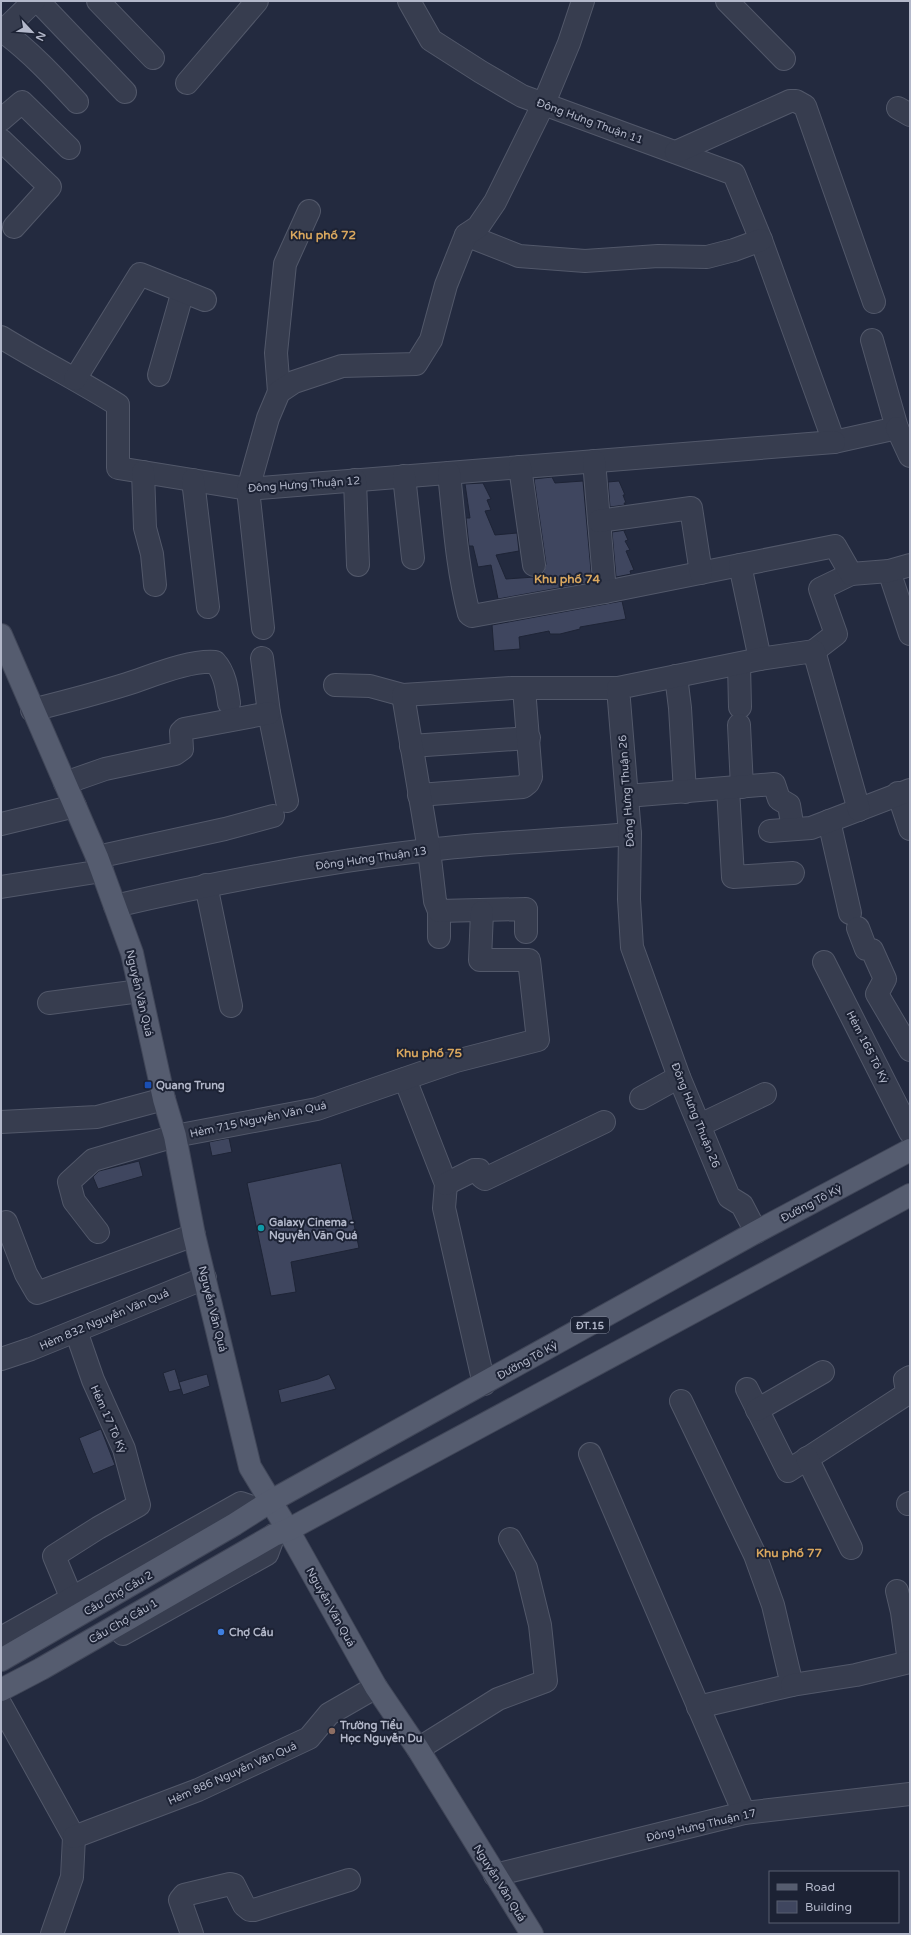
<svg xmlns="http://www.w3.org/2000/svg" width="911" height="1935" font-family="'Varela Round',sans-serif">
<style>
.building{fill:#3f465f;stroke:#1e2436}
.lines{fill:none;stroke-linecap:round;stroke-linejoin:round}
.minor-casing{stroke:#52586a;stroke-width:24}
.major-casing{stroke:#404658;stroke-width:24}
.minor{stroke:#373d4f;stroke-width:22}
.major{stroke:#555c6f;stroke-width:22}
.transit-dot{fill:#1a4fb4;stroke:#1c2234;stroke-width:1.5}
.culture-dot{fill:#0f9aa8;stroke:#1c2234;stroke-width:1.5}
.shop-dot{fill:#3f7fe0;stroke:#1c2234;stroke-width:1.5}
.education-dot{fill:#8d6e63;stroke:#1c2234;stroke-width:1.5}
.labels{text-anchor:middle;stroke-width:4;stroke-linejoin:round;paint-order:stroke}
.shield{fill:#1c2234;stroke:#868b9d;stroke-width:1}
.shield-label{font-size:10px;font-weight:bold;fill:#b3b8ca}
.street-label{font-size:11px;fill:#b3b8ca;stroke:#1c2234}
.poi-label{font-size:11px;font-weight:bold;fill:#b3b8ca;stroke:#1c2234;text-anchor:start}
.neighbourhood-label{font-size:12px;font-weight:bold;fill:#d9a75e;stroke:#1c2234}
</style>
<rect width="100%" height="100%" fill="#232a3f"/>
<!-- building -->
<g class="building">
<polygon points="552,477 555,483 583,481 592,582 498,599 491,565 478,567 473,546 469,546 466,518 470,518 465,484 483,483 491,499 487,500 491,510 485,511 495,535 517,533 519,551 496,555 506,579 535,577 543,573 546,564 534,479"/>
<polygon points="619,481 625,495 623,495 626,503 624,503 625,505 610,507 608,482"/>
<polygon points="626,530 624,531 628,540 625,541 630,550 626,551 634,570 630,571 631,574 616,577 612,532"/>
<polygon points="622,601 626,619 580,627 580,629 560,634 550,634 549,631 519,637 520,649 494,651 492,625"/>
<polygon points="229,1138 232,1152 212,1156 209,1142"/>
<polygon points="139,1161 143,1176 98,1189 93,1177 99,1171"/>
<polygon points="341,1163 359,1248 291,1262 296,1292 271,1296 247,1183"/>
<polygon points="175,1369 181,1389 169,1392 163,1373"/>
<polygon points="207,1374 210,1386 183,1395 179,1382"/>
<polygon points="329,1374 336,1389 281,1403 278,1390 318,1379"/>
<polygon points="101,1429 115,1465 93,1474 79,1438"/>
</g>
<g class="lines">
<defs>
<g id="minor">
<polyline points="38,1 125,92"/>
<polyline points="98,1 153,58"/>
<polyline points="409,1 431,40 481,72 522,96 734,174 761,240 834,442 897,428 872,340"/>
<polyline points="727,1 784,59"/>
<path d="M 1,30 C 30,51 53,76 77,102"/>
<polyline points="3,31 34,1"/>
<polyline points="187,83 257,1"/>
<polyline points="898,108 910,115"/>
<polyline points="1,120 22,102 69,148"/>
<polyline points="1,140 50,187 14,227"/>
<polyline points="676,152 790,101 796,101 805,106 874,302"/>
<polyline points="466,235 519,256 585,261 658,256 707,257 734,250 761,240"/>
<path d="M 1,337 C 40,361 80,381 118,405 L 118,468 L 248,489 L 834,442"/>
<polyline points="159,375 183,291"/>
<polyline points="75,379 140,274 205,300"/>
<polyline points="279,392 276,353 285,264 309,211"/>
<polyline points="897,428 910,456"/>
<polyline points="594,461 605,592"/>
<polyline points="520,467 534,565"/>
<polyline points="143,472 145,528 152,554 155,585"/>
<path d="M 449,473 C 454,520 457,568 469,614 L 472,616 L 605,592 L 740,565"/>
<polyline points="404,476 413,558"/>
<polyline points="193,480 208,607"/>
<polyline points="355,480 358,565"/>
<polyline points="599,521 691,508 701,573"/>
<polyline points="889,571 910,634"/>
<polyline points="263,628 248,489 268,418 279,392 294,382 342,366 416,364 431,340 446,285 466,235 478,227 495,202 544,103 569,43 583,1"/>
<polyline points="814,651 836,634 820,589 851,574"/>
<polyline points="262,658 269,713 287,801"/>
<polyline points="760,659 740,565 835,546 851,574 889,571 910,565"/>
<polyline points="739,664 740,707"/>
<polyline points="676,676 680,708 685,792"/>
<polyline points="335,685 370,686 403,695"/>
<path d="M 32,710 C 64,702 95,694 127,684 C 152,676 189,660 215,662 C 225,673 227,689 229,703"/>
<polyline points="739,725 742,787"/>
<polyline points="411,746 529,738"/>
<polyline points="65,783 105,769 175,754 182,749 181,732 184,729 269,713"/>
<polyline points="728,788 733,877 793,873"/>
<polyline points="898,793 910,829"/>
<polyline points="419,795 523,787 528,783 531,777 524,688"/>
<polyline points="627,796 774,784 779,799 789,805 793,829"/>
<polyline points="829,821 850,913"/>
<polyline points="1,824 75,806"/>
<polyline points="770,831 811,828 910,790"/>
<polyline points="97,857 225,829 273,816"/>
<polyline points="206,885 231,1006"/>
<polyline points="1,887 102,871"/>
<path d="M 115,906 C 218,882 322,862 428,850 C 495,842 563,840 630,834"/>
<polyline points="439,911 439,937"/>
<polyline points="858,928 866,949 872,950 885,979 877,994 910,1050"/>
<polyline points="526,932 526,909 439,911 435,901 429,850 403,695 512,688 618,688"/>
<polyline points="824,962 910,1132"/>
<polyline points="49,1003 140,991"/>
<polyline points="405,1079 446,1184 444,1208 484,1384"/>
<polyline points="641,1098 679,1077"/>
<polyline points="1,1122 97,1117 164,1099"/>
<polyline points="700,1125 765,1094"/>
<polyline points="446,1184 474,1170 479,1170 482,1177 485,1179 604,1122"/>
<polyline points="6,1222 26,1274 37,1293 194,1235"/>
<polyline points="98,1232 74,1201 69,1182 93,1160 175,1136 317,1109 456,1061 538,1040 529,960 480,960 482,912"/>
<polyline points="756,1232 742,1205 729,1197 679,1077 632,947 629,899 630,834 618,688 760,659 814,651 859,810"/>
<polyline points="1,1359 31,1349 205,1278"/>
<polyline points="747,1389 788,1471 905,1395 907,1391 905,1380 910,1377"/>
<polyline points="681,1401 755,1555 773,1605 792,1685 698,1707"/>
<polyline points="757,1410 823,1372"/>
<polyline points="590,1454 744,1813"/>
<polyline points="807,1458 851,1548"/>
<polyline points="908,1504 910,1503"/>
<polyline points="897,1591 902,1612 909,1662"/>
<polyline points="72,1599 54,1556 98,1528 139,1505 124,1449 93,1380 76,1331"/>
<polyline points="123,1634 267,1554 274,1535"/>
<polyline points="1,1638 241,1503 258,1509"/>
<polyline points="792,1685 856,1675 910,1662"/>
<polyline points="1,1705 74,1837 72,1877 52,1934"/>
<polyline points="418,1749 498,1699 546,1681 540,1625 526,1568 510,1539"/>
<polyline points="74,1837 198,1790 309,1738 329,1714 376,1687"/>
<polyline points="495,1875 744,1813 910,1794"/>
<polyline points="192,1934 180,1900 184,1895 230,1884 234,1885 244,1905 250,1910 254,1910 349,1880"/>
</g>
<g id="major">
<polyline points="1,635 97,857 132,953 164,1099 175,1136 194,1235 250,1467 288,1530 376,1687 418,1749 532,1934"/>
<polyline points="1,1660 235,1524 271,1501 756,1232 910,1150"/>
<polyline points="1,1690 41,1669 274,1535 288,1530 910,1195"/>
</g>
</defs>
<!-- minor casing -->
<use href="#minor" class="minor-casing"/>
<!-- major casing -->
<use href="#major" class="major-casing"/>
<!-- minor -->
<use href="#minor" class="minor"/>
<!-- major -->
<use href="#major" class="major"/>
</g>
<!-- markers -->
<rect class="transit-dot" x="144" y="1081" width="8" height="8" rx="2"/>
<circle class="culture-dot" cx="261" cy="1228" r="4"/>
<circle class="shop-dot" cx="221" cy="1632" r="4"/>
<circle class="education-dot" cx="332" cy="1731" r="4"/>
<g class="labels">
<!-- shield labels -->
<rect class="shield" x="571" y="1317" width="38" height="16" rx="3"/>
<g class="shield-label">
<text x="590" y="1329">ĐT.15</text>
</g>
<!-- street labels -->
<g class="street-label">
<text transform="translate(590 121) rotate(20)" y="4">Đông Hưng Thuận 11</text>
<text transform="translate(304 484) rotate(-4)" y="4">Đông Hưng Thuận 12</text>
<text transform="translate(626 791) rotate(-94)" y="4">Đông Hưng Thuận 26</text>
<text transform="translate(371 858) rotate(-8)" y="4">Đông Hưng Thuận 13</text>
<text transform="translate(140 993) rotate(77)" y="4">Nguyễn Văn Quá</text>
<text transform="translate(868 1047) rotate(63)" y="4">Hẻm 165 Tô Ký</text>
<text transform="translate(696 1115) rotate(68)" y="4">Đông Hưng Thuận 26</text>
<text transform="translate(258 1119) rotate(-12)" y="4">Hẻm 715 Nguyễn Văn Quá</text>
<text transform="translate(811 1203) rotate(-28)" y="4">Đường Tô Ký</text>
<text transform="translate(213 1309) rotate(76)" y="4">Nguyễn Văn Quá</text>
<text transform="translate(104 1319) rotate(-23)" y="4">Hẻm 832 Nguyễn Văn Quá</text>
<text transform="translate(527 1360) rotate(-29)" y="4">Đường Tô Ký</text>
<text transform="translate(109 1419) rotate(66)" y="4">Hẻm 17 Tô Ký</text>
<text transform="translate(118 1593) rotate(-30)" y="4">Cầu Chợ Cầu 2</text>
<text transform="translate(331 1607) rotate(61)" y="4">Nguyễn Văn Quá</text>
<text transform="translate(123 1621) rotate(-30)" y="4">Cầu Chợ Cầu 1</text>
<text transform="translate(232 1773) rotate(-24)" y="4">Hẻm 886 Nguyễn Văn Quá</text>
<text transform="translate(701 1825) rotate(-13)" y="4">Đông Hưng Thuận 17</text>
<text transform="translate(500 1883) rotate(58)" y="4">Nguyễn Văn Quá</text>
</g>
<!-- poi labels -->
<g class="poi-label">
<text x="156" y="1089">Quang Trung</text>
<text x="269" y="1226">Galaxy Cinema -<tspan x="269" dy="13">Nguyễn Văn Quá</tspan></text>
<text x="229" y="1636">Chợ Cầu</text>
<text x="340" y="1729">Trường Tiểu<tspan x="340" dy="13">Học Nguyễn Du</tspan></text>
</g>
<!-- neighbourhood labels -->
<g class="neighbourhood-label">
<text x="323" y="239">Khu phố 72</text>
<text x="567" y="583">Khu phố 74</text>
<text x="429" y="1057">Khu phố 75</text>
<text x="789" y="1557">Khu phố 77</text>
</g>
</g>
<!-- border -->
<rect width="911" height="1935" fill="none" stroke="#b3b8ca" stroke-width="4"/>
<!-- legend -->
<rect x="769" y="1871" width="130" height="52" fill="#1c2234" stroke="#585e70"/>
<rect x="777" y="1884" width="20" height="6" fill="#555c6f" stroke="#585e70"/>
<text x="805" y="1891" font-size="12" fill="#b3b8ca">Road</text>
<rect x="777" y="1901" width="20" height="12" fill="#3f465f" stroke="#585e70"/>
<text x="805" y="1911" font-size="12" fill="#b3b8ca">Building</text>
<!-- north arrow -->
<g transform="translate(32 32) rotate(116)" stroke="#1c2234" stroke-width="3" paint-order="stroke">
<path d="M0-3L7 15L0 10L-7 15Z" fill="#b3b8ca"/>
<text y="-6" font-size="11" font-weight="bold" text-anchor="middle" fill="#b3b8ca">N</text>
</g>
</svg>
